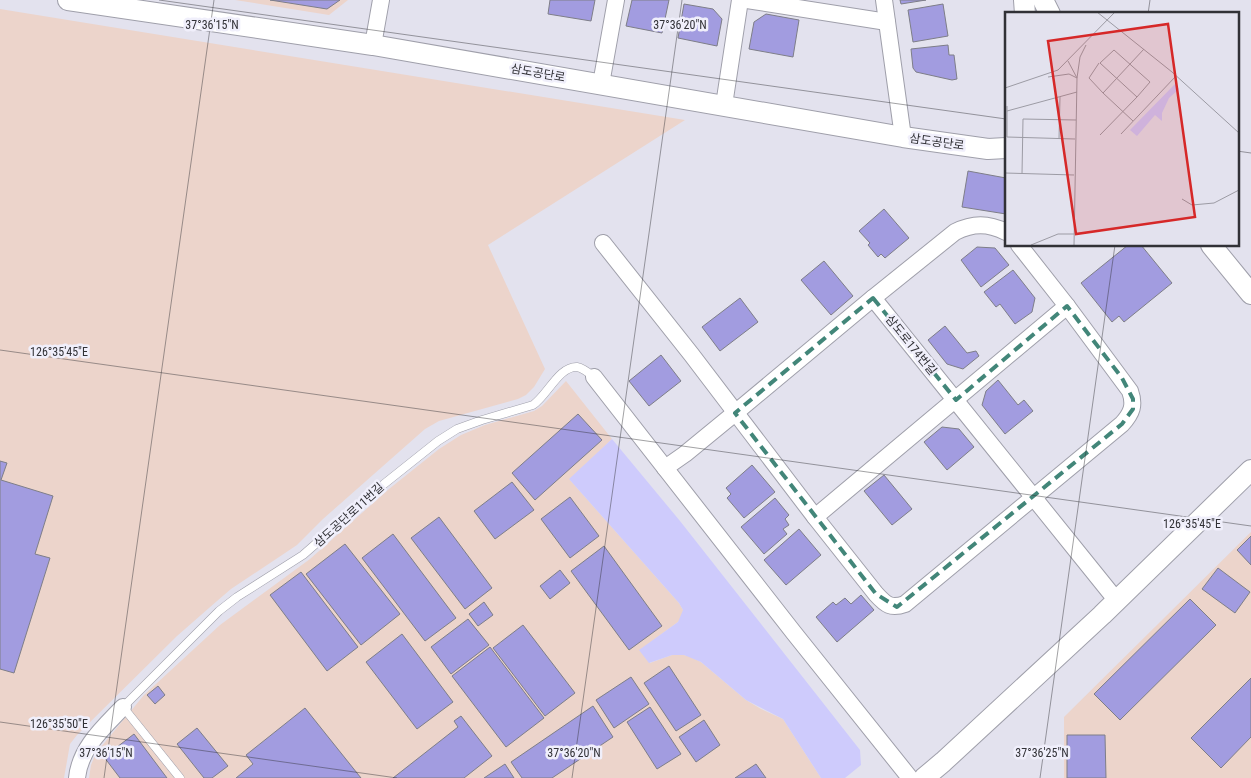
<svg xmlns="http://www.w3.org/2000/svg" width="1251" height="778" font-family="'Roboto Condensed','Noto Sans KR',sans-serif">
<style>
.industrial{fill:#ecd4cb}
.green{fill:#cecbfc}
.building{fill:#a29ce0;stroke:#7e7e88}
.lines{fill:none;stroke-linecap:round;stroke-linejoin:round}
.service-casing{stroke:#9f9faa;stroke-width:9}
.minor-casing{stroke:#9f9faa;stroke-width:18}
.tertiary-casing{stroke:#9f9faa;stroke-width:22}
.service{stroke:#fff;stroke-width:8}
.minor{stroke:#fff;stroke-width:16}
.tertiary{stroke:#fff;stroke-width:20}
.marked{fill:none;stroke:#428679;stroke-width:4;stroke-dasharray:10 6;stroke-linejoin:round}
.ticks{fill:none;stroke:#313136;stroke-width:1;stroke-opacity:0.45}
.labels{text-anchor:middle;stroke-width:5;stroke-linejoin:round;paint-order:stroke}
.street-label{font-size:12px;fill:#313136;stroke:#f0effb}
.inset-road{fill:none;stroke:#9c9ba4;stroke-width:1}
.view{fill:#d62828;fill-opacity:0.15;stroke:#d62828;stroke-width:2.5}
.inset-edge{fill:none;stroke:#313136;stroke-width:2.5}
.ticks-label{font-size:12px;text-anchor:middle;fill:#313136;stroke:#f0effb;stroke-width:5;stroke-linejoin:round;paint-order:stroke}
</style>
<rect width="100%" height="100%" fill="#e3e2ee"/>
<!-- industrial -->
<g class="industrial">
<polygon points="235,0 348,0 329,15"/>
<polygon points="0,9 685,120 488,245 545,369 534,387 526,395 518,399 439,421 425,429 323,519 297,545 231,589 217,601 177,636 77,735 70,744 64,778 0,778"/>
<polygon points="566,381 612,439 570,480 679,603 683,610 682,616 678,622 640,650 650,663 672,655 684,655 691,657 701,662 746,700 761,709 783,719 821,778 89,778 91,765 96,753 144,695 220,625 310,559 389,489 439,449 461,435 485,425 534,411 542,406"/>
<polygon points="1251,532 1251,778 1064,778 1064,717"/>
</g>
<!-- green -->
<polygon class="green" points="612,439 680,521 860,750 861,765 845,778 821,778 783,719 746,700 701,662 684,655 672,655 649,663 639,650 678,622 683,610 679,603 569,479"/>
<!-- building -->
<g class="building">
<polygon points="270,0 340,0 327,9"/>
<polygon points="550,0 595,0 591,21 548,14"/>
<polygon points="632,0 669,0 662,33 626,26"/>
<polygon points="900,0 926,0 901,4"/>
<polygon points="684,4 713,9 722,19 717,46 678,38"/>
<polygon points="943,4 948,36 913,42 908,10"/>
<polygon points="766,14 799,20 793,57 749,49 754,22"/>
<polygon points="948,45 949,55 954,55 957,79 952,80 916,72 913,68 911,49"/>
<polygon points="968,171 1006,178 1006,214 962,207"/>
<polygon points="884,209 909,238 885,258 881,254 878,257 868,245 870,243 859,231"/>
<polygon points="1128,245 1141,245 1172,283 1124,322 1119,316 1112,322 1081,283"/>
<polygon points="977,247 995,248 1009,265 981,287 961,260"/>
<polygon points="824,261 853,296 831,315 801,280"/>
<polygon points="1013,270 1035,298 1032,312 1015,324 1000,304 996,307 984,292"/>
<polygon points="740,298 758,322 720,351 702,327"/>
<polygon points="945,326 967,353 976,351 979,356 963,369 947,364 928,340"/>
<polygon points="661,355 681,381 649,406 629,381"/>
<polygon points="998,380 1018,405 1024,400 1033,411 1005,434 982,405 986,391"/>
<polygon points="578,414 602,440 535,500 512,473"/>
<polygon points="942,427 959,429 974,447 947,470 924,442"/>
<polygon points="0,461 7,463 1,480 53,496 35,554 50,558 14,673 0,669"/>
<polygon points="752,465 775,492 744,518 727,498 731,494 726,488"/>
<polygon points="884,475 912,509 892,525 864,491"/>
<polygon points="512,482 534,510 495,539 474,511"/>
<polygon points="570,497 599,536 570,558 541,519"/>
<polygon points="775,498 789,515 785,519 789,525 783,529 787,534 764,554 741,527"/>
<polygon points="439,517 492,588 465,609 411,538"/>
<polygon points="799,529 821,555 786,585 764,560"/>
<polygon points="393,534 456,618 425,641 362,558"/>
<polygon points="1251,536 1251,565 1237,550"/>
<polygon points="345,544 400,614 361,645 306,574"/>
<polygon points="604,546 662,626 629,650 571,571"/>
<polygon points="1218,568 1250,592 1235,613 1202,589"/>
<polygon points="560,570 570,583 550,599 540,586"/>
<polygon points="301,572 358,647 327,671 270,595"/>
<polygon points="861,595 874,610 837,642 816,617 833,602 836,605 845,598 851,604"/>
<polygon points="1190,599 1216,625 1120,720 1094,694"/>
<polygon points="484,602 493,615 478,626 469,614"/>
<polygon points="468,619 489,645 451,674 431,647"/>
<polygon points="523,625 575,693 545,716 493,648"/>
<polygon points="402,634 453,702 417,729 366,662"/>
<polygon points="490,647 544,718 506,747 452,676"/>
<polygon points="669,666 701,715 676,731 644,683"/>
<polygon points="631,677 649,704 614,728 596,700"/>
<polygon points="1251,678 1251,737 1221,768 1191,738"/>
<polygon points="158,686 165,695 155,704 147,695"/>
<polygon points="593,706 613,737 552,778 522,778 511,762"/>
<polygon points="650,707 681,754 657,769 627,722"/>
<polygon points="305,708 361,778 236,778 253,764 246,755"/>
<polygon points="461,716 492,756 464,778 393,778 458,727 454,721"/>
<polygon points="704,720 720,745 696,762 679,737"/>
<polygon points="197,728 228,766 212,778 204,778 177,744"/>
<polygon points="134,734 167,778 120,778 104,757"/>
<polygon points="1067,735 1105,735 1106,778 1067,778"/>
<polygon points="505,764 514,778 484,778"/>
<polygon points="756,764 766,778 735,778"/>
</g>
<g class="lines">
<defs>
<path id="service" d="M 180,778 L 123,707 L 219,611 L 237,597 L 303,555 L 384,484 L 438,441 L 457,429 L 482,420 L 533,405 C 547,396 559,366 577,367 C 583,368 589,373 594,377"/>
<g id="minor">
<polyline points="747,0 887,22"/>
<polyline points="884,0 903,137"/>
<polyline points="373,45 381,0"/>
<polyline points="601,84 616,0"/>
<polyline points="724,105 740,0"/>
<polyline points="603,243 691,354 815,517"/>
<polyline points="1019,245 1067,306"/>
<path d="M 873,298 L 955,232 C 973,223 988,223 1006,232"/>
<path d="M 1067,306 L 1130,391 C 1135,405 1132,413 1122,424 L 905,604 C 891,609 886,605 876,594 L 815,517 Z"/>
<polyline points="594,377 794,633 910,778"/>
<polyline points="665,468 685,454 735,413 873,298 1117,601"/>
<path d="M 77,778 C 80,748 103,728 123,707"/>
</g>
<g id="tertiary">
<polyline points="68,0 373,45 903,137 988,149 1006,148"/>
<polyline points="1024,0 1025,14"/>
<polyline points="1043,0 1050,14"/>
<polyline points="1211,245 1251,294"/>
<polyline points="924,778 943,762 1102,615 1251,470"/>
</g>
</defs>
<!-- service casing -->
<use href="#service" class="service-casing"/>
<!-- minor casing -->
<use href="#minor" class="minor-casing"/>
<!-- tertiary casing -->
<use href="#tertiary" class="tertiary-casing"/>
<!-- service -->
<use href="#service" class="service"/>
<!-- minor -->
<use href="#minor" class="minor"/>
<!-- tertiary -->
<use href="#tertiary" class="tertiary"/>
</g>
<!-- marked area -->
<path class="marked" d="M 873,298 L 956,400 L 1067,306 L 1122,378 L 1133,399 L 1133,409 L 1122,424 L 897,607 L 876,594 L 735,413 Z"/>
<!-- ticks -->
<path class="ticks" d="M 159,0 L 1006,119M 1148,14 L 1150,0M 1237,151 L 1251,153M 0,350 L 1251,526M 0,722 L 397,778M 104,778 L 214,0M 572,778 L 682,0M 1040,778 L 1115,245"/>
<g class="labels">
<!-- street labels -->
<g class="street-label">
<text transform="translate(538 73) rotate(10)" y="4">삼도공단로</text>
<text transform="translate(937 142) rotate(8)" y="4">삼도공단로</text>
<text transform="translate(911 345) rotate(51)" y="4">삼도로174번길</text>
<text transform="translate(349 515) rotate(-42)" y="4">삼도공단로11번길</text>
</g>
</g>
<!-- overview -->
<g transform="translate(1005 12)">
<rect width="234" height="234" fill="#e3e2ee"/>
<path d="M 170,72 L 174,77 L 164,86 L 157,101 L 157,109 L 150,103 L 132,124 L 125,118 Z" fill="#cecbfc"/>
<path class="inset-road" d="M 92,0 L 167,60 L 234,121M 109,38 L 145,70 L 132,85 L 95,51 ZM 63,49 L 72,66 L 69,233M 94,51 L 84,66 L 98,81M 43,65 L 64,62 L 72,66 L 75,45 L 81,33M 0,76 L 53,58 L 110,0M 2,94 L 2,125 L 70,127M 2,99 L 72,80M 128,109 L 98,81 L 139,37M 116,122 L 171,64M 95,123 L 132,85M 54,127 L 55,85M 0,161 L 69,163M 17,162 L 18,107 L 71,108M 177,187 L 187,193 L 209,191 L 234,178M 26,233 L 53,222 L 69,222"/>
<path class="view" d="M 163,12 L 190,205 L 71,222 L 43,29 Z"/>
<rect width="234" height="234" class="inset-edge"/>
</g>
<g class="ticks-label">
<text x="212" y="29">37°36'15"N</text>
<text x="680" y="29">37°36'20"N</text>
<text x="59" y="356">126°35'45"E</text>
<text x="1192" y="528">126°35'45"E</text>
<text x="59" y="728">126°35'50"E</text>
<text x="106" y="757">37°36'15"N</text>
<text x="574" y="757">37°36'20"N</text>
<text x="1042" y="757">37°36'25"N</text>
</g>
</svg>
